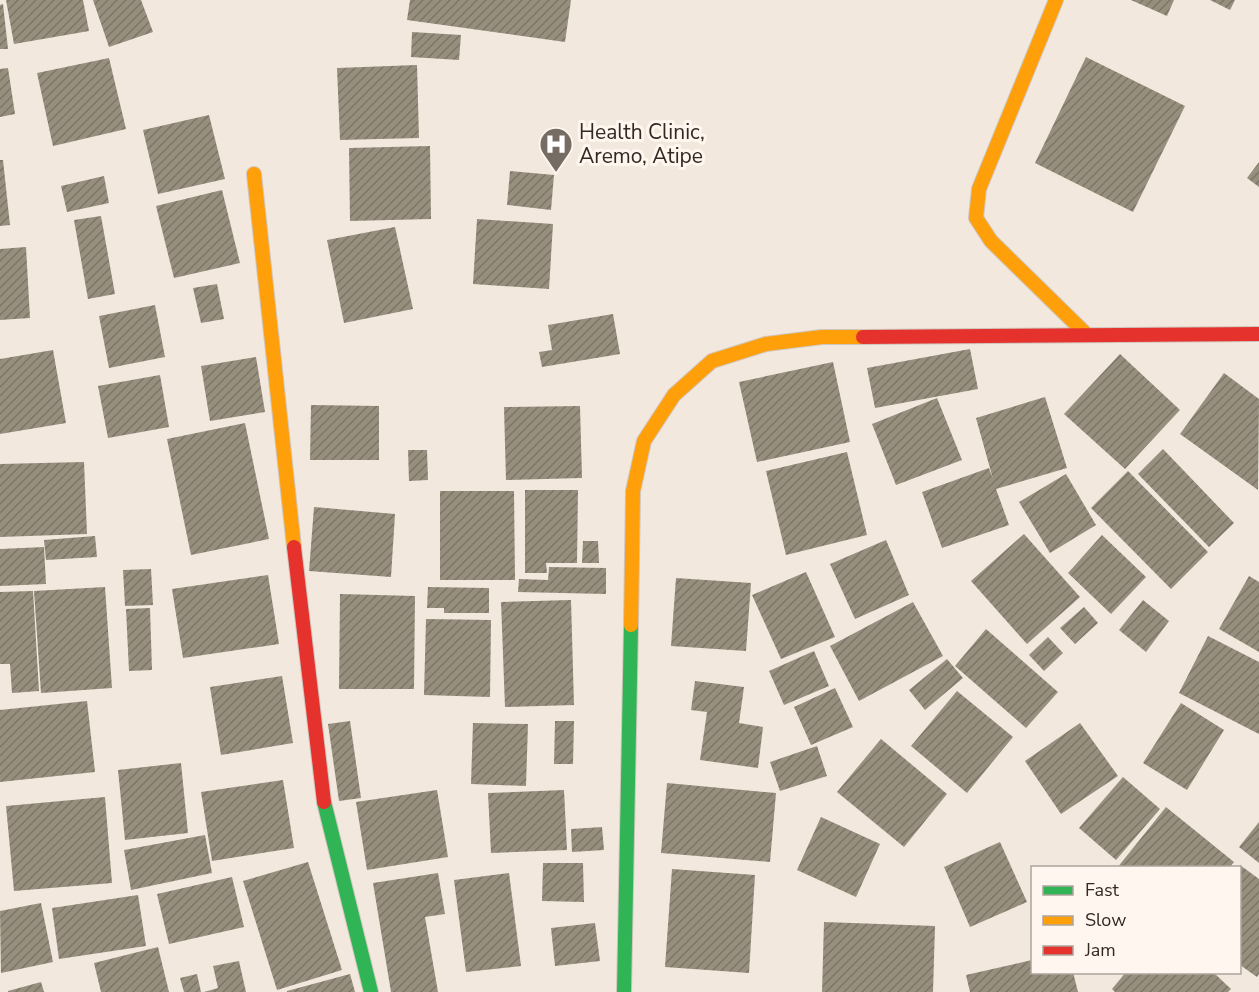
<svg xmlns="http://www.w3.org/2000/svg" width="1259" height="992" font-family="'Nunito Sans',sans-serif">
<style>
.building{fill:url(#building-hatch)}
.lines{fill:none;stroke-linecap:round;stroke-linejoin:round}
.fast-casing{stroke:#cfc6be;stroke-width:16}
.slow-casing{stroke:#cfc6be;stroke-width:16}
.jam-casing{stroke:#cfc6be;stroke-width:16}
.fast{stroke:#30b455;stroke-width:14}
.slow{stroke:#ff9f0a;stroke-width:14}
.jam{stroke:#e5322d;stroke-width:14}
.labels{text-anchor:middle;stroke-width:6;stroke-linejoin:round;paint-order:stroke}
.poi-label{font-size:21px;fill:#312922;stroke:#fff7ef;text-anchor:start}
</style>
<defs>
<pattern id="building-hatch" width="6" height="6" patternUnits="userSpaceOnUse" patternTransform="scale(1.5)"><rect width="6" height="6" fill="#978f7e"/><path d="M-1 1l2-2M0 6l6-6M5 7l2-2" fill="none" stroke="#7c7567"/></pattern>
</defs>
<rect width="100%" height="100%" fill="#f3e8dd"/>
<!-- building -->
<g class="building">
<polygon points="6,0 83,0 89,31 14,44"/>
<polygon points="93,0 141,0 153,32 109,47"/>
<polygon points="410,0 571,0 565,42 407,20"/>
<polygon points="1131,0 1174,0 1167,16"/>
<polygon points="1210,0 1235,0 1230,10"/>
<polygon points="3,4 8,49 0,49 0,5"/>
<polygon points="412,32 461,35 459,60 411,57"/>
<polygon points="1086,57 1185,106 1133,212 1035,163"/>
<polygon points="109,58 126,129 53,146 37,73"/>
<polygon points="417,65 419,138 340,140 337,68"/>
<polygon points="8,68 15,114 0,117 0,69"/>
<polygon points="209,115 225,179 158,194 143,130"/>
<polygon points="430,146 431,219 350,221 349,148"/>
<polygon points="0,160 3,160 10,225 0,226"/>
<polygon points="1259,162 1259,187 1247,178"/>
<polygon points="510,171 554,175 551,210 507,205"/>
<polygon points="104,176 109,203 67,212 61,186"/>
<polygon points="222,190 240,263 174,278 156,206"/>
<polygon points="101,216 115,294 88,299 74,220"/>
<polygon points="477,219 553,224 549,289 473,284"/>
<polygon points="395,227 413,309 344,323 327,240"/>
<polygon points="26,247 30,318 0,320 0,249"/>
<polygon points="217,284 224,319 201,323 193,288"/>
<polygon points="155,305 165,357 109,368 99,316"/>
<polygon points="613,314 620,354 542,367 539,352 552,350 548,325"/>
<polygon points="970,349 978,389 875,408 867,368"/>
<polygon points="53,350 66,423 0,434 0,359"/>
<polygon points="1120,354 1180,410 1125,469 1064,414"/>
<polygon points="256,357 265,412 210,421 201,366"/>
<polygon points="833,362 850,442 757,462 739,382"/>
<polygon points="1224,373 1259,399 1258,490 1180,434"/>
<polygon points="160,375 169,427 108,438 98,386"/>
<polygon points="1045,397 1067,468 996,489 1009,525 942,548 922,492 989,468 993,479 976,418"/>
<polygon points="937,398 962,460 896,485 872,424"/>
<polygon points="311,405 379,406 379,460 310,460"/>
<polygon points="580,406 582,478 506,480 504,407"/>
<polygon points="245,423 269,539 191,555 167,439"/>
<polygon points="1163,449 1234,523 1209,547 1138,474"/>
<polygon points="408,450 427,450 428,480 409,481"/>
<polygon points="847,452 867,535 786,555 766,471"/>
<polygon points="84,462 87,534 0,537 0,464"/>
<polygon points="1128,471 1208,552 1171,589 1091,508"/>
<polygon points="1066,474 1096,525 1050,553 1019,502"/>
<polygon points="525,490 578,490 577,563 546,563 547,573 525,573"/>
<polygon points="440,491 514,491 515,580 440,580"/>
<polygon points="314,507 395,514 391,577 309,571"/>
<polygon points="1024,534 1080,597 1027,644 971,581"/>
<polygon points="1102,535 1146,577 1111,614 1068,573"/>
<polygon points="95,536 97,557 46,560 44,540"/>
<polygon points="886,540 909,595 855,619 830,564"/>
<polygon points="583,541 598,541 599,563 582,563"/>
<polygon points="44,547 46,584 0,586 0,549"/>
<polygon points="549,567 606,568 606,594 518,592 519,579 548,580"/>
<polygon points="151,569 153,605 125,606 123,570"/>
<polygon points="806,572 835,637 781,659 752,595"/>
<polygon points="268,575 279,644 183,658 172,589"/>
<polygon points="1249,576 1259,582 1259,652 1219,629"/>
<polygon points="676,578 751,583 746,651 671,646"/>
<polygon points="105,587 112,688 41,693 34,591"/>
<polygon points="428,587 489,588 489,613 444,613 444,608 427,608"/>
<polygon points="33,591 39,691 12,693 10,664 0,664 0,592"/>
<polygon points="340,594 415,596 414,689 339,689"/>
<polygon points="571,600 574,705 505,707 501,602"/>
<polygon points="1143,600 1169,621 1146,652 1119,630"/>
<polygon points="913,602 943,656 859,701 830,646"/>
<polygon points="1084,607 1098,623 1075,644 1060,628"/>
<polygon points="150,608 152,670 129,671 126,609"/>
<polygon points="426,619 491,620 490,697 424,695"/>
<polygon points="986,629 1058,692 1026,728 955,666"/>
<polygon points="1208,636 1259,662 1259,734 1179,693"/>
<polygon points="1048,637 1063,653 1044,671 1029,655"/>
<polygon points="814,651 829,686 784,705 769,671"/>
<polygon points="947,659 963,678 925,710 909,690"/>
<polygon points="282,676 293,743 221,755 210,687"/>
<polygon points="695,681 744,687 739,723 763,727 758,768 700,760 707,712 691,710"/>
<polygon points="835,688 853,727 811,745 794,707"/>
<polygon points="957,691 1013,737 967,793 911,746"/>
<polygon points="87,701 95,772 0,782 0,710"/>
<polygon points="1181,703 1224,730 1187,790 1143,763"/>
<polygon points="350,721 361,798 339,801 328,724"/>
<polygon points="555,721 574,721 573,764 554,764"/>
<polygon points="473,723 528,724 526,786 471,784"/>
<polygon points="1080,723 1118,776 1061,814 1025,761"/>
<polygon points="881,739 947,794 904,847 837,792"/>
<polygon points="817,746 827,776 780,791 770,762"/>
<polygon points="181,763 188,833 125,840 118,770"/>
<polygon points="1123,777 1160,809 1116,860 1079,828"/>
<polygon points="283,780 294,848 212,861 201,792"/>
<polygon points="667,783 776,793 770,862 661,853"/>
<polygon points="437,790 448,857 367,870 356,802"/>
<polygon points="564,790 567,850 491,853 488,793"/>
<polygon points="105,797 112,883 14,891 6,806"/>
<polygon points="1166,807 1234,862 1229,868 1117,868"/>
<polygon points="821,817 880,844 856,897 797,870"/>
<polygon points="1259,822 1259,863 1239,847"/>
<polygon points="602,827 604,850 572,852 571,829"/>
<polygon points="205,835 212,873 131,890 124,850"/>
<polygon points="1000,842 1027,902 970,927 944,867"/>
<polygon points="308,862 342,970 277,990 243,881"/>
<polygon points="543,863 583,863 584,902 542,901"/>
<polygon points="1240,865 1259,879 1259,974 1257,977 1240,965"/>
<polygon points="672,869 755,875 749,973 665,967"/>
<polygon points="438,873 445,914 425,917 438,992 391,992 373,883"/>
<polygon points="509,873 521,966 466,972 454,880"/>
<polygon points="232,877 244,927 169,944 157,894"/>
<polygon points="138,895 146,946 59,959 52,908"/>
<polygon points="41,903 53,962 1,973 0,911"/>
<polygon points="824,922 935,926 933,992 822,992"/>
<polygon points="595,923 600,961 555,966 551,928"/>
<polygon points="158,947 169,992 101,992 94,963"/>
<polygon points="1032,960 1032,972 1073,972 1078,992 970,992 966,975"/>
<polygon points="239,961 246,992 204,992 218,988 213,966"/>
<polygon points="1126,972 1213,972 1231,989 1228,992 1115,992 1112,989"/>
<polygon points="197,974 201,992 184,992 180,978"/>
<polygon points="350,974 355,992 287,992 287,991"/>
<polygon points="41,982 44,992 8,992 8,991"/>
</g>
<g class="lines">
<defs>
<g id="fast">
<polyline points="324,802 371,992"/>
<polyline points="624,992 631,625"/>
</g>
<g id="slow">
<polyline points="1056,0 979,189 976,218 991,241 1086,334"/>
<polyline points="254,174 294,547"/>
<polyline points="631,625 633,491 644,441 674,395 712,361 766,344 822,337 863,337"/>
</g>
<g id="jam">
<polyline points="863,337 1259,334"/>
<polyline points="294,547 324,802"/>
</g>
</defs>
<!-- fast casing -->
<use href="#fast" class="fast-casing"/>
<!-- slow casing -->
<use href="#slow" class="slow-casing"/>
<!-- jam casing -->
<use href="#jam" class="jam-casing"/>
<!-- fast -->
<use href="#fast" class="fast"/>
<!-- slow -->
<use href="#slow" class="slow"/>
<!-- jam -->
<use href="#jam" class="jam"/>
</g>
<!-- icons -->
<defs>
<symbol id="hospital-pin" viewBox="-11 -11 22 30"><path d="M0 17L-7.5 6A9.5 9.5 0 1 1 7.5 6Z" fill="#756c63" stroke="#fff7ef"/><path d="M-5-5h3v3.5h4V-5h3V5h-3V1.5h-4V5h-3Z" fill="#fff"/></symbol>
</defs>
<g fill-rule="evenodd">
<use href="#hospital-pin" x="537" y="125" width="38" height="52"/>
</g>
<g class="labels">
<!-- poi labels -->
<g class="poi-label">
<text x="579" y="139">Health Clinic,<tspan x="579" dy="24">Aremo, Atipe</tspan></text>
</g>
</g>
<!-- legend -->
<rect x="1031" y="866" width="210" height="108" fill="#fff7ef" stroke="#ada59d" stroke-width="1.5"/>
<rect x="1043" y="886" width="30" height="9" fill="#30b455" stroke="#ada59d" stroke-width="1.5"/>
<text x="1085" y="896" font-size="18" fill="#312922">Fast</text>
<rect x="1043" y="916" width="30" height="9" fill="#ff9f0a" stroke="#ada59d" stroke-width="1.5"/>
<text x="1085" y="926" font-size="18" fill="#312922">Slow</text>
<rect x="1043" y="946" width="30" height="9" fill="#e5322d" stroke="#ada59d" stroke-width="1.5"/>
<text x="1085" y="956" font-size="18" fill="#312922">Jam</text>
</svg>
